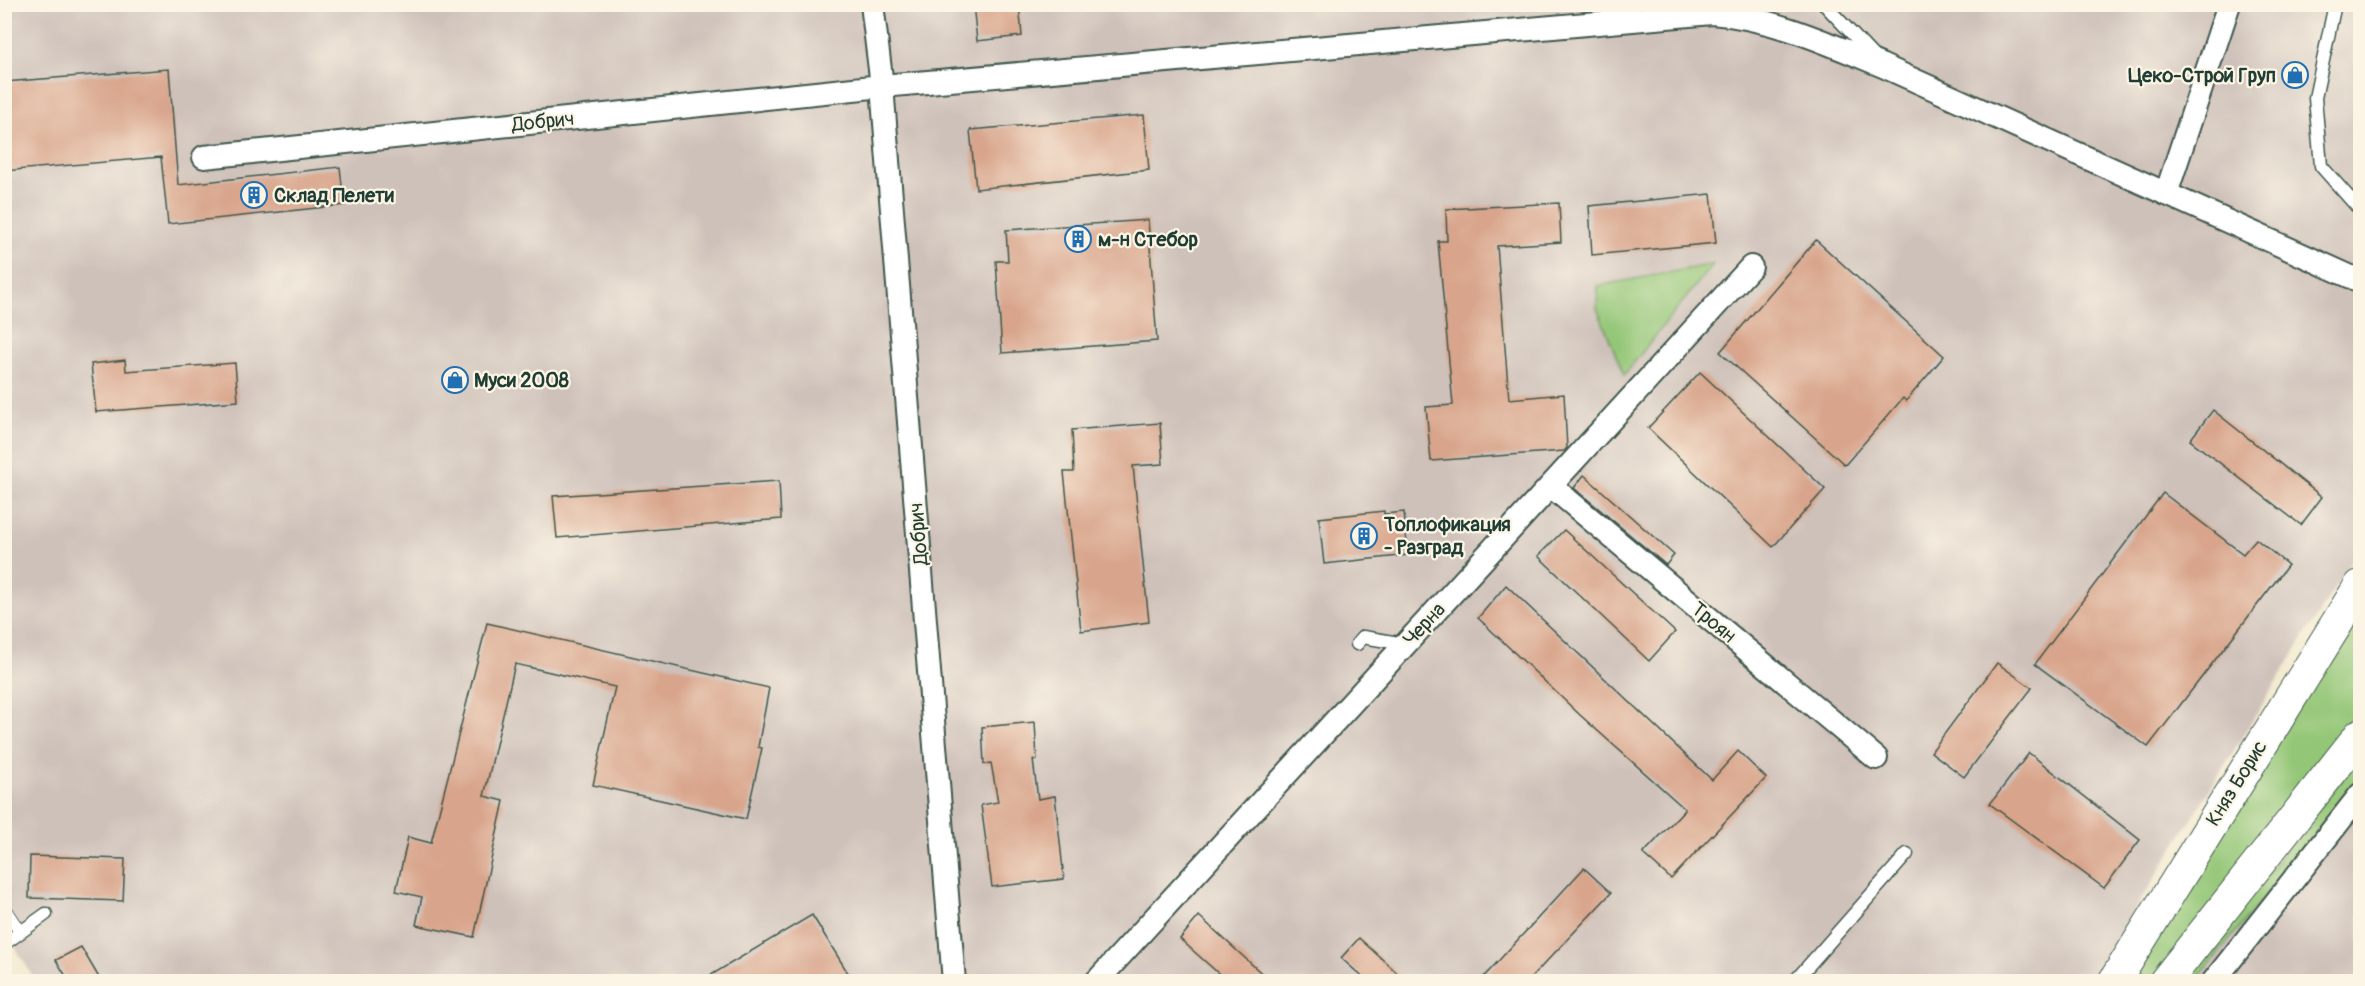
<svg xmlns="http://www.w3.org/2000/svg" width="2365" height="986" font-family="Pangolin,sans-serif">
<style>
.industrial{fill:#cec1ba}
.green{fill:#93c676;stroke:#598255;stroke-width:1.5}
.building{fill:#d8a48b}
.lines{fill:none;stroke-linecap:round;stroke-linejoin:round}
.lane-casing{stroke:#3f574b;stroke-width:15}
.street-casing{stroke:#3f574b;stroke-width:26}
.secondary-casing{stroke:#3f574b;stroke-width:34}
.lane{stroke:#fff;stroke-width:12}
.street{stroke:#fff;stroke-width:22}
.secondary{stroke:#fff;stroke-width:32}
.labels{text-anchor:middle;stroke-width:4.5;stroke-linejoin:round;paint-order:stroke}
.poi-label{font-size:20px;font-weight:bold;fill:#1f3d34;stroke:#fcf5e5;text-anchor:start}
.street-label{font-size:20px;fill:#1f3d34;stroke:#fcf5e5}
</style>
<rect width="100%" height="100%" fill="#fcf5e5"/>
<filter id="ink" filterUnits="userSpaceOnUse"><feTurbulence type="fractalNoise" baseFrequency=".0167" numOctaves="2"/><feDisplacementMap in="SourceGraphic" scale="12" xChannelSelector="R" yChannelSelector="G"/><feConvolveMatrix kernelMatrix="1 2 1 2 8 2 1 2 1" color-interpolation-filters="sRGB"/></filter>
<filter id="wash" filterUnits="userSpaceOnUse"><feTurbulence type="fractalNoise" baseFrequency=".008" numOctaves="4" result="noise"/><feDisplacementMap in="SourceGraphic" scale="24" xChannelSelector="R" yChannelSelector="G"/><feGaussianBlur stdDeviation="1.35" result="paint"/><feColorMatrix in="noise" values="0 0 0 0 0 0 0 0 0 0 0 0 0 0 0 0 0 1.4 0 .05"/><feComposite in="paint" operator="in"/></filter>
<g filter="url(#wash)">
<rect width="100%" height="100%" fill="#f3ebd0"/>
<!-- industrial -->
<g class="industrial">
<polygon points="5,5 2360,5 2360,547 2091,981 36,982 5,930"/>
<polygon points="2360,773 2360,981 2188,981"/>
</g>
<!-- green -->
<g class="green">
<polygon points="1713,264 1624,375 1597,308 1598,286"/>
<polygon points="2360,606 2360,715 2151,981 2128,982"/>
<polygon points="2360,755 2360,779 2196,981 2181,982"/>
</g>
<g id="blocks">
<!-- building -->
<g class="building">
<polygon points="973,4 1019,4 1022,36 977,41"/>
<polygon points="169,69 178,185 340,167 344,205 168,224 161,157 4,171 4,82"/>
<polygon points="1144,115 1149,170 976,189 970,130"/>
<polygon points="1711,194 1716,243 1592,255 1589,206"/>
<polygon points="1559,203 1561,242 1497,246 1509,399 1564,394 1567,448 1564,451 1431,461 1426,407 1453,405 1438,241 1447,241 1446,209"/>
<polygon points="1148,220 1157,341 1002,353 996,261 1008,261 1006,230"/>
<polygon points="1816,240 1944,356 1906,401 1903,398 1845,465 1720,352"/>
<polygon points="125,360 126,371 235,363 238,401 96,412 91,364"/>
<polygon points="1700,372 1825,489 1773,547 1648,428"/>
<polygon points="2213,410 2322,497 2301,525 2190,440"/>
<polygon points="1160,423 1163,464 1133,466 1149,622 1081,631 1064,472 1074,472 1072,430"/>
<polygon points="1584,475 1674,555 1666,565 1574,488"/>
<polygon points="779,481 781,519 557,538 553,496"/>
<polygon points="2163,493 2243,554 2256,539 2288,565 2148,747 2035,664"/>
<polygon points="1384,511 1384,514 1404,512 1408,555 1324,564 1319,518"/>
<polygon points="1564,530 1675,632 1649,661 1538,556"/>
<polygon points="1506,585 1712,780 1738,751 1766,778 1671,879 1643,854 1685,809 1580,715 1478,618"/>
<polygon points="487,623 769,688 758,747 762,748 746,819 593,785 615,687 515,664 484,796 504,801 474,937 416,925 422,897 396,891 408,837 431,843"/>
<polygon points="1997,663 2032,688 1964,777 1931,752"/>
<polygon points="1035,722 1037,760 1033,760 1038,799 1055,796 1064,879 992,887 981,805 998,802 991,763 984,764 982,727"/>
<polygon points="2029,753 2140,840 2104,888 1990,804"/>
<polygon points="30,856 125,859 123,901 29,898"/>
<polygon points="1584,868 1611,893 1528,981 1480,981"/>
<polygon points="812,915 853,981 701,981"/>
<polygon points="1199,916 1270,981 1227,981 1180,939"/>
<polygon points="1359,938 1406,981 1367,981 1341,958"/>
<polygon points="81,947 101,981 69,981 56,960"/>
</g>
</g>
</g>
<g filter="url(#ink)">
<use href="#blocks" fill-opacity="0" stroke="#3f574b" stroke-width="1.5"/>
<g class="lines">
<defs>
<g id="lane">
<polyline points="1824,4 1874,57"/>
<polyline points="2335,4 2315,98 2321,166 2360,210"/>
<polyline points="1357,644 1363,637 1405,644"/>
<polyline points="4,908 20,932"/>
<polyline points="4,944 46,914"/>
<polyline points="1794,982 1907,854"/>
</g>
<g id="street">
<polyline points="204,157 882,86 872,4"/>
<polyline points="2166,194 2229,4"/>
<polyline points="1551,486 1876,758"/>
<path d="M 954,982 L 882,86 L 1712,13 C 1773,18 1827,43 1883,66 L 2360,281"/>
<polyline points="1096,982 1751,267"/>
<polyline points="2213,982 2360,795"/>
</g>
<g id="secondary">
<polyline points="2114,982 2360,586"/>
<polyline points="2165,982 2360,735"/>
</g>
</defs>
<!-- lane casing -->
<use href="#lane" class="lane-casing"/>
<!-- street casing -->
<use href="#street" class="street-casing"/>
<!-- secondary casing -->
<use href="#secondary" class="secondary-casing"/>
<!-- lane -->
<use href="#lane" class="lane"/>
<!-- street -->
<use href="#street" class="street"/>
<!-- secondary -->
<use href="#secondary" class="secondary"/>
</g>
</g>
<!-- icons -->
<defs>
<symbol id="shop-ring" viewBox="-11 -11 22 22"><circle r="9.5" fill="#fcf5e5" stroke="#1f6fb2" stroke-width="1.5"/><path d="M-5-2.5h2.3a2.7 3.5 0 0 1 5.4 0H5L5.5 6h-11ZM-1.5-2.5h3a1.5 2.3 0 0 0-3 0Z" fill="#1f6fb2"/></symbol>
<symbol id="building-ring" viewBox="-11 -11 22 22"><circle r="9.5" fill="#fcf5e5" stroke="#1f6fb2" stroke-width="1.5"/><path d="M-4-6H4V6H1V3H-1V6H-4ZM-2.5-4.3h1.7v1.8h-1.7ZM.8-4.3h1.7v1.8H.8ZM-2.5-1h1.7V.8h-1.7ZM.8-1h1.7V.8H.8Z" fill="#1f6fb2"/></symbol>
</defs>
<g fill-rule="evenodd">
<use href="#shop-ring" x="2280" y="60" width="30" height="30"/>
<use href="#building-ring" x="239" y="180" width="30" height="30"/>
<use href="#building-ring" x="1063" y="224" width="30" height="30"/>
<use href="#shop-ring" x="440" y="365" width="30" height="30"/>
<use href="#building-ring" x="1349" y="521" width="30" height="30"/>
</g>
<g class="labels">
<!-- poi labels -->
<g class="poi-label">
<text x="2276" y="82" text-anchor="end">Цеко-Строй Груп</text>
<text x="274" y="202">Склад Пелети</text>
<text x="1098" y="246">м-н Стебор</text>
<text x="474" y="387">Муси 2008</text>
<text x="1384" y="531">Топлофикация<tspan x="1384" dy="23">- Разград</tspan></text>
</g>
<!-- street labels -->
<g class="street-label">
<text transform="translate(543 121) rotate(-6)" y="7">Добрич</text>
<text transform="translate(918 534) rotate(-95)" y="7">Добрич</text>
<text transform="translate(1714 622) rotate(40)" y="7">Троян</text>
<text transform="translate(1424 624) rotate(-47)" y="7">Черна</text>
<text transform="translate(2236 783) rotate(-58)" y="7">Княз Борис</text>
</g>
</g>
<!-- margin -->
<rect width="2365" height="986" fill="none" stroke="#fcf5e5" stroke-width="24"/>
</svg>
